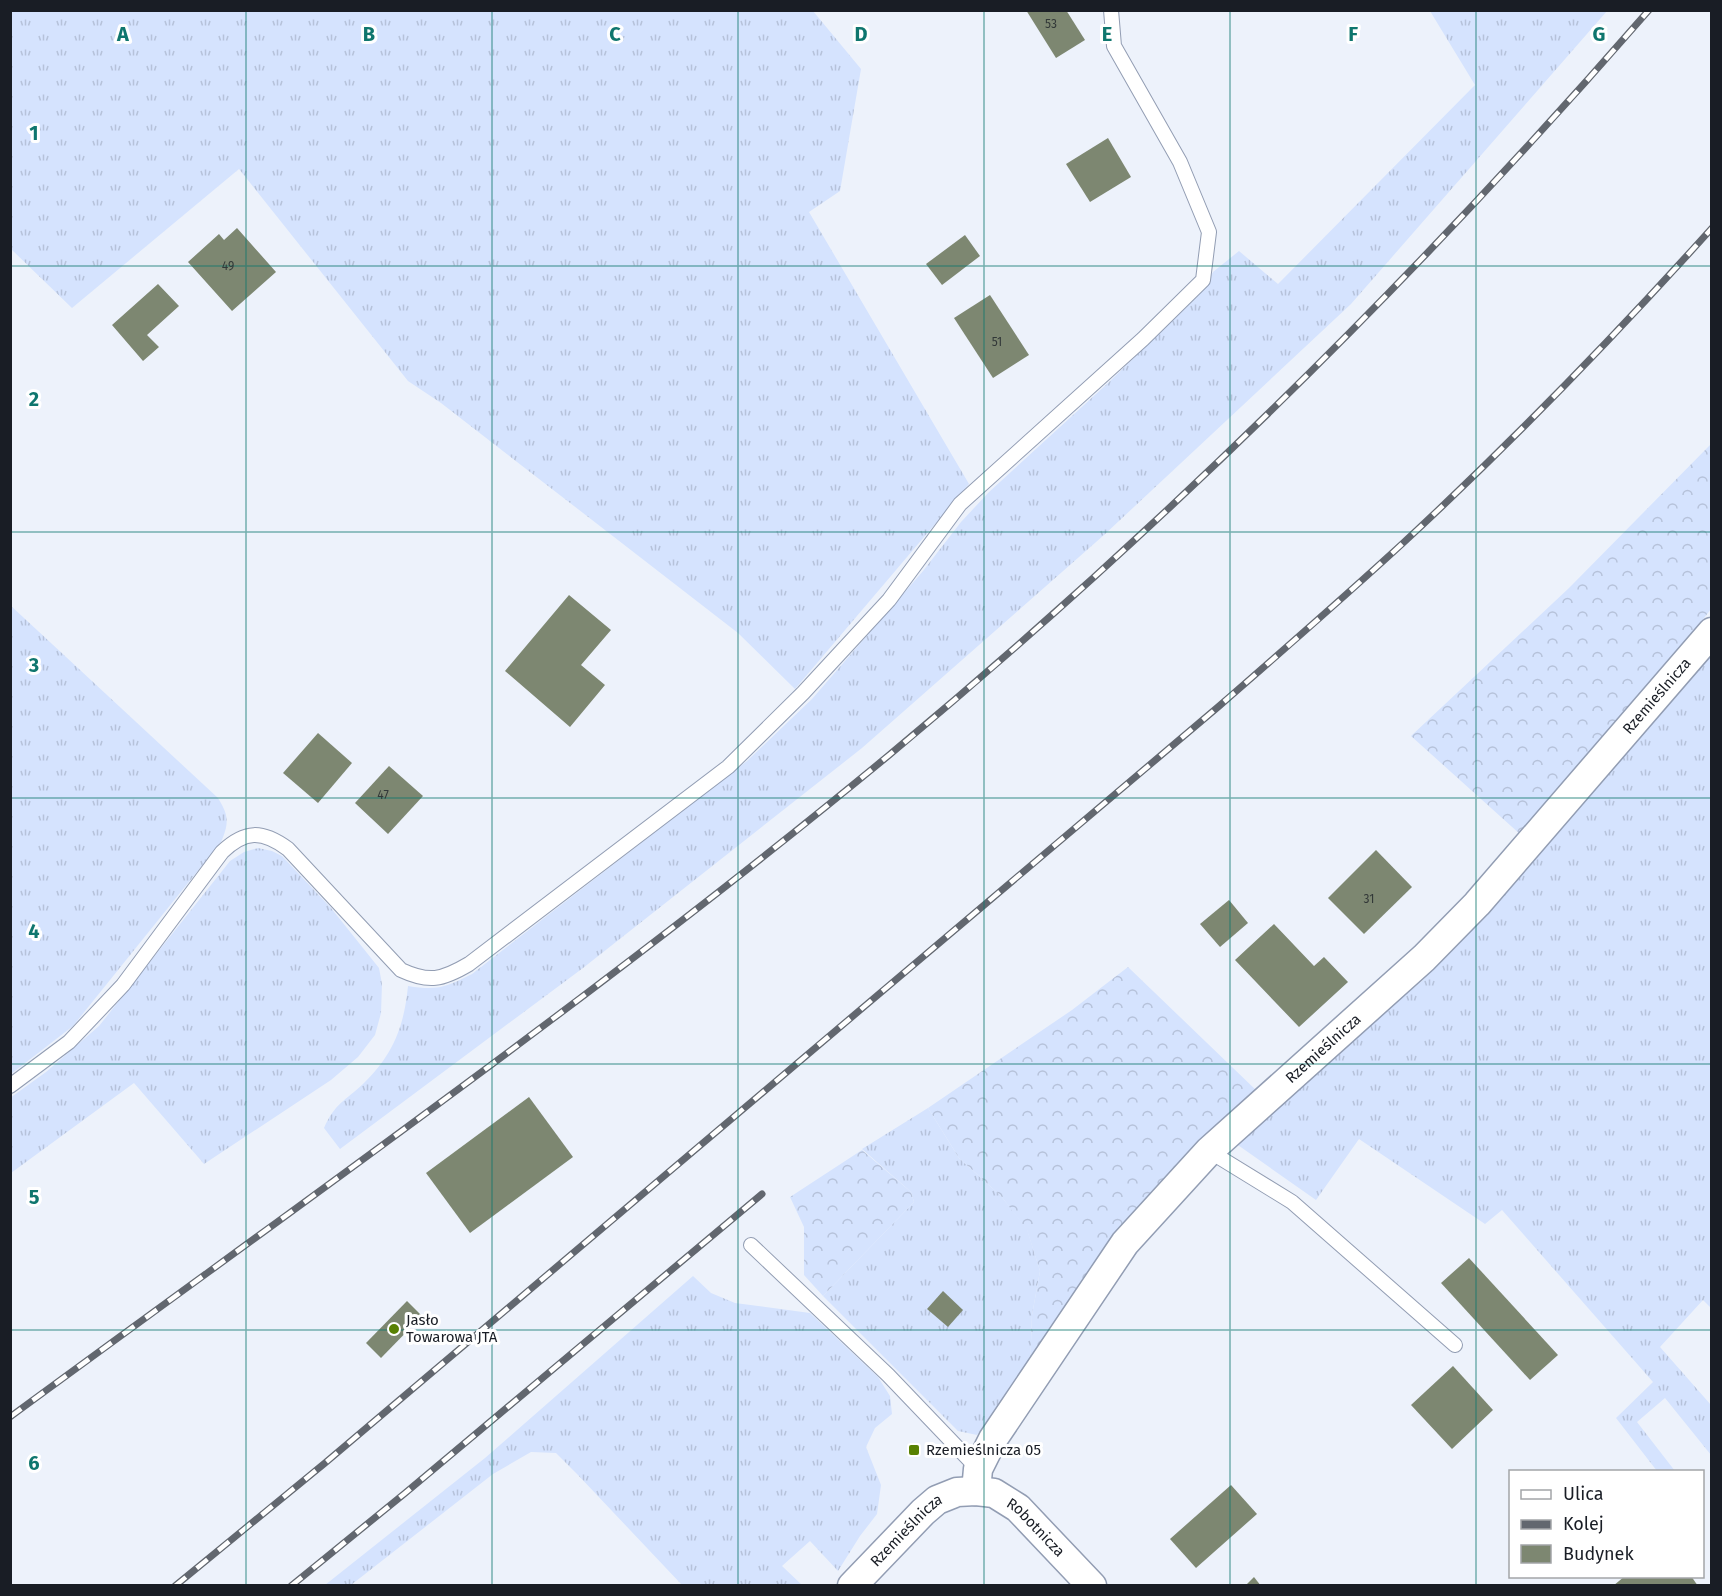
<svg xmlns="http://www.w3.org/2000/svg" width="1722" height="1596" font-family="'Fira Sans',sans-serif">
<style>
.grass{fill:url(#grass-tufts)}
.forest{fill:url(#forest-crowns)}
.building{fill:#7d8771}
.lines{fill:none;stroke-linecap:round;stroke-linejoin:round}
.service-casing{stroke:#929db3;stroke-width:16}
.minor-casing{stroke:#929db3;stroke-width:31}
.service{stroke:#fff;stroke-width:14}
.minor{stroke:#fff;stroke-width:28}
.rail-casing{stroke:#62676f;stroke-width:7}
.rail{stroke:#fff;stroke-width:4.5;stroke-dasharray:14;stroke-linecap:butt}
.grid{fill:none;stroke:#0f766e;stroke-width:1.5;stroke-opacity:0.55}
.poi-dot{fill:#588103;stroke:#fff;stroke-width:2}
.labels{text-anchor:middle;stroke-width:6;stroke-linejoin:round;paint-order:stroke}
.number-label{font-size:12px;fill:#323838}
.street-label{font-size:15px;fill:#191d25;stroke:#fff}
.poi-label{font-size:15px;fill:#191d25;stroke:#fff;text-anchor:start}
.grid-label{font-size:20px;text-anchor:middle;font-weight:bold;fill:#0f766e;stroke:#fff;stroke-width:6;stroke-linejoin:round;paint-order:stroke}
</style>
<defs>
<pattern id="grass-tufts" width="24" height="20" patternUnits="userSpaceOnUse" patternTransform="scale(1.5)"><rect width="24" height="20" fill="#d5e3fe"/><path d="M3 7l-1-3M5 7V3M7 7l1-3M15 17l-1-3M17 17v-4M19 17l1-3" fill="none" stroke="#b6c2da"/></pattern>
<pattern id="forest-crowns" width="20" height="18" patternUnits="userSpaceOnUse" patternTransform="scale(1.5)"><rect width="20" height="18" fill="#d5e3fe"/><path d="M2 6a3 3 0 1 1 6 0M12 15a3 3 0 1 1 6 0" fill="none" stroke="#b6c2da"/></pattern>
</defs>
<rect width="100%" height="100%" fill="#edf2fb"/>
<!-- grass -->
<g class="grass">
<polygon points="10,11 813,11 861,69 840,191 809,212 969,484 795,689 738,633 441,403 408,381 239,169 72,308 11,249"/>
<path d="M 1430,11 L 1607,11 L 1351,304 L 1104,535 L 862,748 L 583,968 L 340,1149 L 324,1128 C 335,1103 345,1101 363,1084 C 393,1055 404,1027 408,986 C 438,991 446,987 472,974 L 747,761 L 812,699 L 923,571 L 961,522 L 989,492 L 1108,383 L 1199,295 L 1213,272 L 1239,251 L 1278,284 L 1475,85 Z"/>
<path d="M 10,605 L 218,798 C 229,816 229,823 221,842 L 73,1026 L 11,1074 Z"/>
<polygon points="1711,650 1711,1308 1703,1300 1660,1347 1711,1405 1711,1455 1665,1398 1637,1422 1675,1471 1657,1471 1616,1418 1653,1382 1502,1210 1485,1224 1359,1139 1316,1200 1235,1143 1370,1024 1422,981 1515,880"/>
<polygon points="258,848 272,851 282,856 331,908 379,968 382,984 381,1013 375,1035 358,1057 331,1080 204,1164 134,1083 11,1173 10,1098 46,1072 99,1026 230,861 244,852"/>
<polygon points="928,1108 959,1158 1001,1196 1027,1229 1040,1271 1032,1315 1030,1369 999,1410 977,1435 958,1431 823,1296 914,1202 911,1192 862,1149"/>
<polygon points="693,1276 711,1293 735,1303 810,1313 878,1377 890,1396 892,1414 875,1428 866,1447 881,1485 877,1514 860,1536 838,1571 810,1541 782,1566 802,1585 682,1585 578,1475 556,1453 531,1452 493,1474 351,1585 325,1585 485,1458"/>
</g>
<!-- forest -->
<g class="forest">
<polygon points="1711,444 1711,609 1664,670 1521,835 1411,736 1569,588"/>
<polygon points="1128,967 1258,1092 1030,1369 1032,1315 1040,1271 1027,1230 1001,1196 959,1158 928,1108 1072,1010"/>
<polygon points="862,1150 911,1192 914,1202 823,1296 804,1275 804,1227 790,1197"/>
</g>
<!-- building -->
<g class="building">
<polygon points="1026,10 1066,10 1085,40 1056,58"/>
<polygon points="1108,138 1131,177 1090,202 1066,164"/>
<polygon points="237,228 276,272 232,311 188,262 219,234 224,240"/>
<polygon points="965,235 980,256 942,285 926,264"/>
<polygon points="158,284 179,306 147,335 159,347 143,361 112,325"/>
<polygon points="990,295 1029,355 993,378 954,318"/>
<polygon points="569,595 611,630 581,665 605,685 570,727 505,671"/>
<polygon points="318,733 352,763 318,803 283,773"/>
<polygon points="389,766 423,796 388,834 355,803"/>
<polygon points="1376,850 1412,887 1364,934 1328,898"/>
<polygon points="1229,900 1248,923 1220,947 1200,924"/>
<polygon points="1274,924 1314,966 1324,957 1348,982 1299,1027 1235,960"/>
<polygon points="529,1097 573,1157 470,1233 426,1173"/>
<polygon points="1469,1258 1558,1355 1530,1380 1441,1283"/>
<polygon points="943,1291 963,1310 948,1327 927,1309"/>
<polygon points="407,1301 422,1316 381,1358 366,1343"/>
<polygon points="1453,1366 1493,1410 1452,1449 1411,1405"/>
<polygon points="1231,1485 1257,1514 1196,1568 1170,1539"/>
<polygon points="1625,1576 1691,1576 1698,1586 1613,1586"/>
<polygon points="1254,1577 1261,1586 1245,1586"/>
</g>
<g class="lines">
<defs>
<g id="service">
<path d="M 10,1086 L 69,1042 L 123,985 L 222,852 C 245,830 262,830 288,849 L 401,970 C 429,983 442,980 469,964 L 728,767 L 803,693 L 889,600 L 960,504 L 1143,339 L 1203,280 L 1209,232 L 1180,162 L 1114,46 L 1111,10"/>
<polyline points="1209,1151 1292,1202 1455,1345"/>
<polyline points="751,1245 888,1375 978,1469"/>
</g>
<g id="minor">
<path id="s1" d="M 976,1491 L 978,1469 L 993,1439 L 1125,1243 L 1209,1151 L 1424,958 L 1477,904 L 1712,632"/>
<path id="s2" d="M 852,1586 L 923,1512 L 937,1500 L 957,1492 L 976,1491 L 994,1493 L 1018,1508 L 1092,1586"/>
</g>
</defs>
<!-- service casing -->
<use href="#service" class="service-casing"/>
<!-- minor casing -->
<use href="#minor" class="minor-casing"/>
<!-- service -->
<use href="#service" class="service"/>
<!-- minor -->
<use href="#minor" class="minor"/>
<defs>
<g id="rail">
<path d="M 10,1417 C 305,1200 606,989 888,756 C 1161,529 1416,278 1649,10"/>
<path d="M 175,1586 L 325,1463 L 1218,707 C 1280,653 1342,599 1402,544 C 1510,444 1614,337 1712,228"/>
<polyline points="291,1586 404,1494 762,1194"/>
</g>
</defs>
<!-- rail casing -->
<use href="#rail" class="rail-casing"/>
<!-- rail -->
<use href="#rail" class="rail"/>
</g>
<!-- grid -->
<path class="grid" d="M 246,10 L 246,1586M 492,10 L 492,1586M 738,10 L 738,1586M 984,10 L 984,1586M 1230,10 L 1230,1586M 1476,10 L 1476,1586M 10,266 L 1712,266M 10,532 L 1712,532M 10,798 L 1712,798M 10,1064 L 1712,1064M 10,1330 L 1712,1330"/>
<!-- markers -->
<g class="poi-dot">
<circle cx="394" cy="1329" r="6"/>
<rect x="908" y="1444" width="12" height="12" rx="3"/>
</g>
<g class="labels">
<!-- number labels -->
<g class="number-label">
<text x="1051" y="28">53</text>
<text x="228" y="270">49</text>
<text x="997" y="346">51</text>
<text x="383" y="799">47</text>
<text x="1369" y="903">31</text>
</g>
<!-- street labels -->
<g class="street-label">
<text dy="5" stroke="none"><textPath href="#s1" startOffset="1056">Rzemieślnicza</textPath></text>
<text dy="5" stroke="none"><textPath href="#s1" startOffset="570">Rzemieślnicza</textPath></text>
<text dy="5" stroke="none"><textPath href="#s2" startOffset="234">Robotnicza</textPath></text>
<text dy="5" stroke="none"><textPath href="#s2" startOffset="78">Rzemieślnicza</textPath></text>
</g>
<!-- poi labels -->
<g class="poi-label">
<text x="406" y="1325">Jasło<tspan x="406" dy="17">Towarowa JTA</tspan></text>
<text x="926" y="1455">Rzemieślnicza 05</text>
</g>
</g>
<g class="grid-label">
<text x="123" y="41">A</text>
<text x="369" y="41">B</text>
<text x="615" y="41">C</text>
<text x="861" y="41">D</text>
<text x="1107" y="41">E</text>
<text x="1353" y="41">F</text>
<text x="1599" y="41">G</text>
<text x="34" y="140">1</text>
<text x="34" y="406">2</text>
<text x="34" y="672">3</text>
<text x="34" y="938">4</text>
<text x="34" y="1204">5</text>
<text x="34" y="1470">6</text>
</g>
<!-- border -->
<rect width="1722" height="1596" fill="none" stroke="#191d25" stroke-width="24"/>
<!-- legend -->
<rect x="1509" y="1470" width="195" height="108" fill="#ffffff" stroke="#a3a5a8" stroke-width="1.5"/>
<rect x="1521" y="1490" width="30" height="9" fill="#ffffff" stroke="#a3a5a8" stroke-width="1.5"/>
<text x="1563" y="1500" font-size="18" fill="#191d25">Ulica</text>
<rect x="1521" y="1520" width="30" height="9" fill="#62676f" stroke="#a3a5a8" stroke-width="1.5"/>
<text x="1563" y="1530" font-size="18" fill="#191d25">Kolej</text>
<rect x="1521" y="1545" width="30" height="18" fill="#7d8771" stroke="#a3a5a8" stroke-width="1.5"/>
<text x="1563" y="1560" font-size="18" fill="#191d25">Budynek</text>
</svg>
